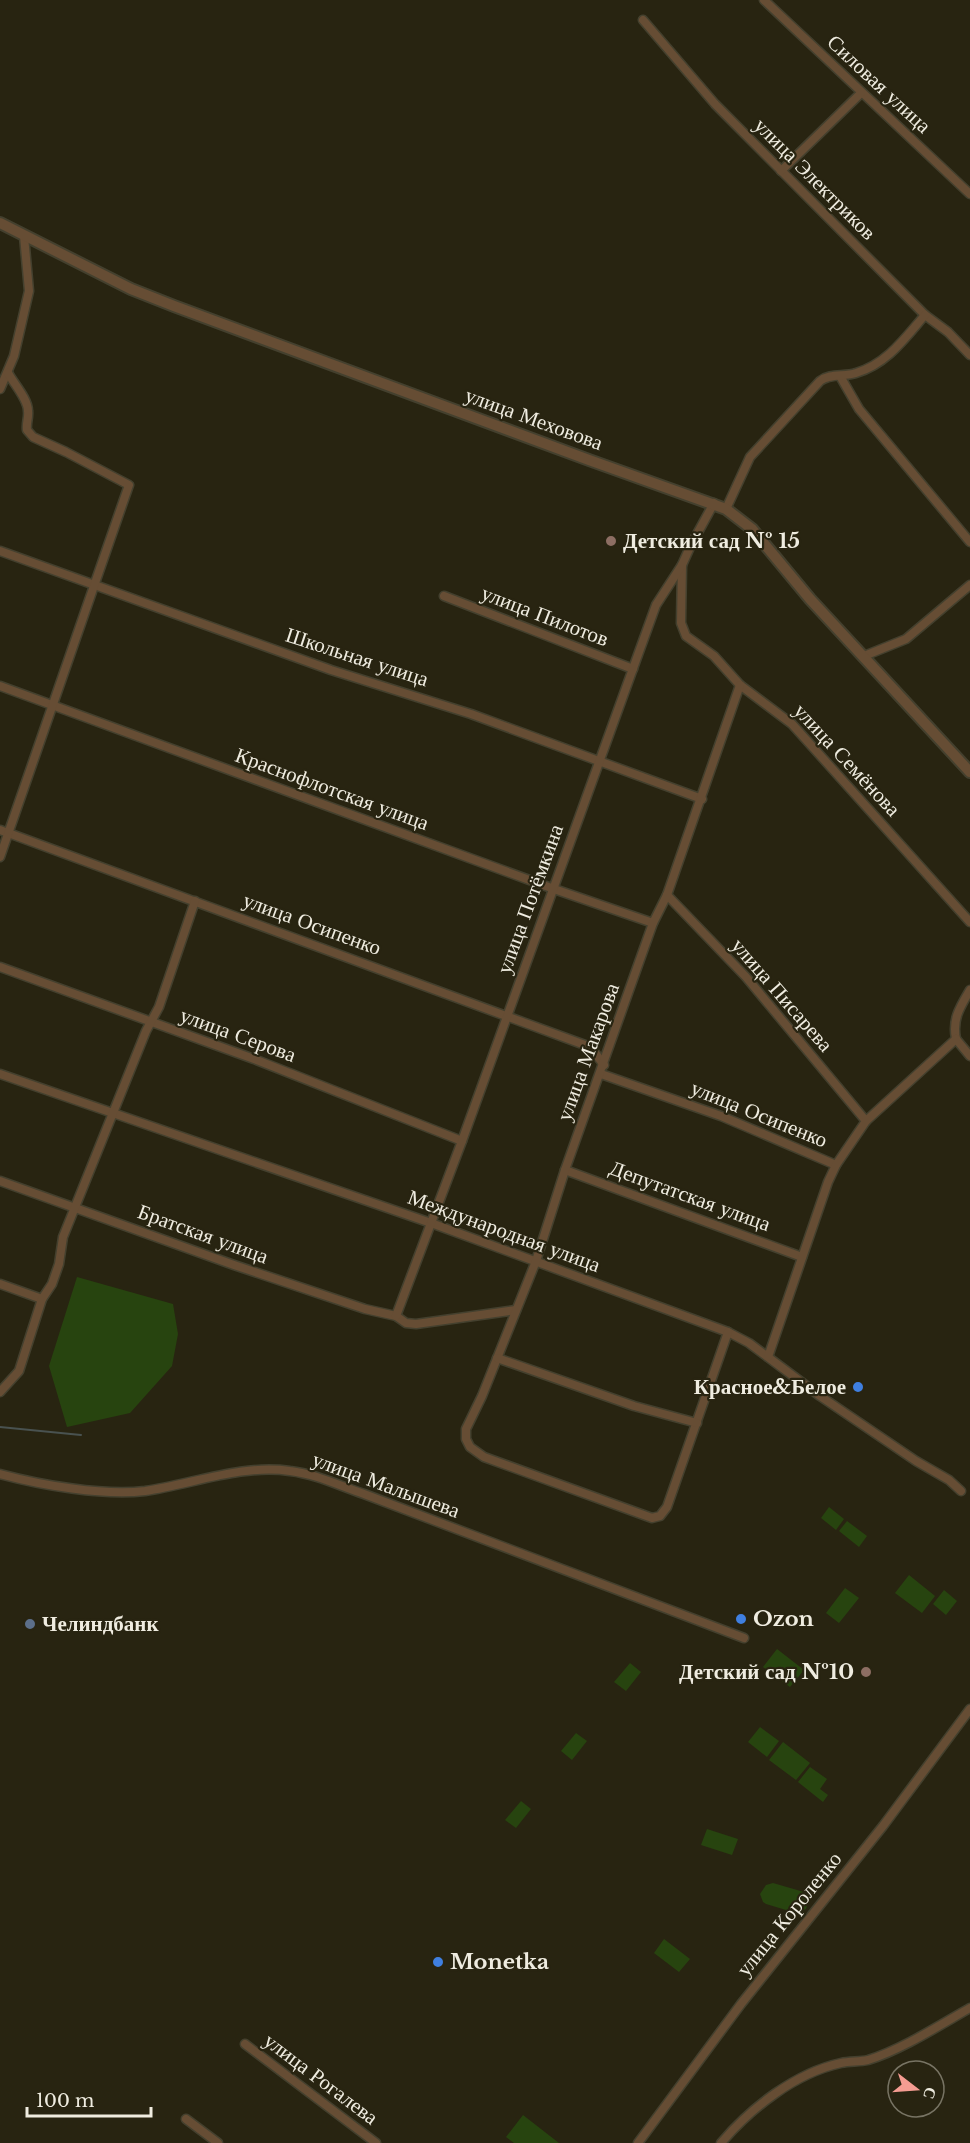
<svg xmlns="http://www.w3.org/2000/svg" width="970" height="2143" font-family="'Libre Baskerville',serif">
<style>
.green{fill:#27440f}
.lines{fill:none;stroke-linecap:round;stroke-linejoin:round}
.stream{stroke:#495250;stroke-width:2}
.minor-casing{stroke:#44402e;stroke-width:11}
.tertiary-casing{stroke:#44402e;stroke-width:14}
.minor{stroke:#664d34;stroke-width:8}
.tertiary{stroke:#664d34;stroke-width:10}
.education-dot{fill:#8d6e63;stroke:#282411;stroke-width:2}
.shop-dot{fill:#3f7fe0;stroke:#282411;stroke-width:2}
.service-dot{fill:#5c6f8a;stroke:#282411;stroke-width:2}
.labels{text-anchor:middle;stroke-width:4.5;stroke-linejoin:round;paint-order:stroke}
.street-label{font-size:21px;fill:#efece0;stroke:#282411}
.poi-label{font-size:21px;font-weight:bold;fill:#efece0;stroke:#282411;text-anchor:start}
</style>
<rect width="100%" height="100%" fill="#282411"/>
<!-- green -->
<g class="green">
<polygon points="77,1277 173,1304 178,1334 172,1366 130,1413 67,1427 49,1366"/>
<polygon points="829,1507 844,1519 836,1530 821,1518"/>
<polygon points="847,1521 867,1536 859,1547 839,1531"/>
<polygon points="909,1575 935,1596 922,1613 895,1593"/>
<polygon points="845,1588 859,1598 839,1623 826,1613"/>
<polygon points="944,1590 957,1601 946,1615 933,1604"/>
<polygon points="777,1649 804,1670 790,1687 763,1667"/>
<polygon points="630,1663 641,1672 626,1691 614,1682"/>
<polygon points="760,1727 779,1741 767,1757 748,1742"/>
<polygon points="576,1733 587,1741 572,1760 561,1751"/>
<polygon points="783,1742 810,1763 796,1780 769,1760"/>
<polygon points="810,1767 827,1779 820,1789 828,1795 823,1802 798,1782"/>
<polygon points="521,1801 531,1809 516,1828 505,1820"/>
<polygon points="707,1829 738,1839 732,1855 701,1845"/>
<polygon points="773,1883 804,1892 809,1900 806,1909 796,1913 766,1904 763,1902 760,1894 766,1885"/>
<polygon points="664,1939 690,1959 679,1972 654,1953"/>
<polygon points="523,2115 559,2143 514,2143 506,2137"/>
</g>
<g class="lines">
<!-- stream -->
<polyline class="stream" points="0,1427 81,1435"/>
<defs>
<g id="minor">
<polyline points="764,0 970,194"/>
<polyline points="643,20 715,104 925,315 948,332 970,355"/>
<polyline points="781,171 861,93"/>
<polyline points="840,376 859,409 970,542"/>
<polyline points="0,389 14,356 29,291 24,236"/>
<path d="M 726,509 L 750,457 L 820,381 C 830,373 844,377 856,373 C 887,364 905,338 925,315"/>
<polyline points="0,551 331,670 471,714 702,799"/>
<polyline points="682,565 681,623 686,636 714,656 740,685 792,724 970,922"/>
<polyline points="444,596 633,669"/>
<polyline points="864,656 906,639 970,585"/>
<polyline points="0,686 554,889 653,923"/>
<polyline points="0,830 585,1045 595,1053 604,1065"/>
<path d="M 0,857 L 129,485 L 66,452 L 33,437 L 27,430 C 26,423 29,417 28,411 C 28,399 14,384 8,373"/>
<polyline points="667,895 746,977 866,1121"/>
<polyline points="0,967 254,1059 462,1141"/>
<path d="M 956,1039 C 952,1019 960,1007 970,990"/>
<polyline points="956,1039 970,1056"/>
<polyline points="0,1074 431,1223 728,1332 749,1343 820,1396 916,1461 949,1480 961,1491"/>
<polyline points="601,1074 721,1116 836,1165"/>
<polyline points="565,1170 802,1257"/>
<polyline points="0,1181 234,1265 365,1309 396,1316 406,1323 416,1324 516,1310"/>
<polyline points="0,1284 42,1299"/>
<polyline points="396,1316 462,1141 656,605 682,565 691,545 714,503"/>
<polyline points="728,1332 667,1507 660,1516 652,1518 484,1457 470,1447 466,1439 466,1429 482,1396 536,1261 565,1170 653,923 667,895 740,685"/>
<polyline points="768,1357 828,1182 836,1165 866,1121 956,1039"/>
<polyline points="497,1358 634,1406 697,1423"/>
<polyline points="0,1392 19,1371 42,1299 52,1284 59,1264 63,1237 146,1031 159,1007 195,901"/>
<path d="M 0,1474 C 41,1485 103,1496 145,1491 C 193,1484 241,1464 290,1471 C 316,1474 340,1486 364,1494 L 744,1638"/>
<polyline points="245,2044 376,2143"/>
<polyline points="186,2119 218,2143"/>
<polyline points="638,2143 741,2004 883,1826 970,1709"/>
<path d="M 721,2143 C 751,2108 795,2073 841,2063 C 850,2061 859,2062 868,2060 C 901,2050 940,2025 970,2008"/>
</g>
<polyline id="tertiary" points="0,223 131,289 174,306 589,460 726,509 752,529 810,599 970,772"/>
</defs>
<!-- minor casing -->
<use href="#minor" class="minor-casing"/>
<!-- tertiary casing -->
<use href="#tertiary" class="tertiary-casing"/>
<!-- minor -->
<use href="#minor" class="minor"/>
<!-- tertiary -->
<use href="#tertiary" class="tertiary"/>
</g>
<!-- markers -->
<g class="education-dot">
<circle cx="611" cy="541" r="6"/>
<circle cx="866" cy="1672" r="6"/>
</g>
<g class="shop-dot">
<circle cx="858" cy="1387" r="6"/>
<circle cx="741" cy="1619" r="6"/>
<circle cx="438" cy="1962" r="6"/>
</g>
<circle class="service-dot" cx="30" cy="1624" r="6"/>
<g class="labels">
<!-- street labels -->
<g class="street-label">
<text transform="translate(879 84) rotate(43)" y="7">Силовая улица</text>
<text transform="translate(815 179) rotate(45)" y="7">улица Электриков</text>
<text transform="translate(534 419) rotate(20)" y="7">улица Меховова</text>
<text transform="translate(545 616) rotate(21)" y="7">улица Пилотов</text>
<text transform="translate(357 657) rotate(18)" y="7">Школьная улица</text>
<text transform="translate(847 760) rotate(47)" y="7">улица Семёнова</text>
<text transform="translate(332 789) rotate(20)" y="7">Краснофлотская улица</text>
<text transform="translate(530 899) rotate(-70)" y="7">улица Потёмкина</text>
<text transform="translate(312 924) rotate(20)" y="7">улица Осипенко</text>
<text transform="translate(782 995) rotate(49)" y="7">улица Писарева</text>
<text transform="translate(238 1035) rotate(20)" y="7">улица Серова</text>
<text transform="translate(588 1052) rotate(-70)" y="7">улица Макарова</text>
<text transform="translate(759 1114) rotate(22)" y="7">улица Осипенко</text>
<text transform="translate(690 1196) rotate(20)" y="7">Депутатская улица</text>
<text transform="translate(504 1231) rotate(20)" y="7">Международная улица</text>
<text transform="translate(203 1234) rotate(20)" y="7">Братская улица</text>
<text transform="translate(386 1485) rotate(20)" y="7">улица Малышева</text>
<text transform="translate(789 1914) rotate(-51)" y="7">улица Короленко</text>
<text transform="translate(321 2079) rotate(37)" y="7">улица Рогалева</text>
</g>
<!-- poi labels -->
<g class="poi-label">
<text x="623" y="548">Детский сад № 15</text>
<text x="846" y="1394" text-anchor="end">Красное&amp;Белое</text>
<text x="753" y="1626">Ozon</text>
<text x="42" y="1631">Челиндбанк</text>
<text x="854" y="1679" text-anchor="end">Детский сад №10</text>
<text x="450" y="1969">Monetka</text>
</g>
</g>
<!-- north arrow -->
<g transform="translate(916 2089) rotate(107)"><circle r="28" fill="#282411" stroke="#787464" stroke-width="1.5"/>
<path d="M0-4.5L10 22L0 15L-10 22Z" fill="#f59c92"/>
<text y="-9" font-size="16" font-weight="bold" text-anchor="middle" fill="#efece0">С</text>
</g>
<!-- scale -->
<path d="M27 2107v9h124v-9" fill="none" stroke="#efece0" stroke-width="3"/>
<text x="36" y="2107" font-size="18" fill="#efece0" stroke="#282411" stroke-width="4.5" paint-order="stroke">100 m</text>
</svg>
